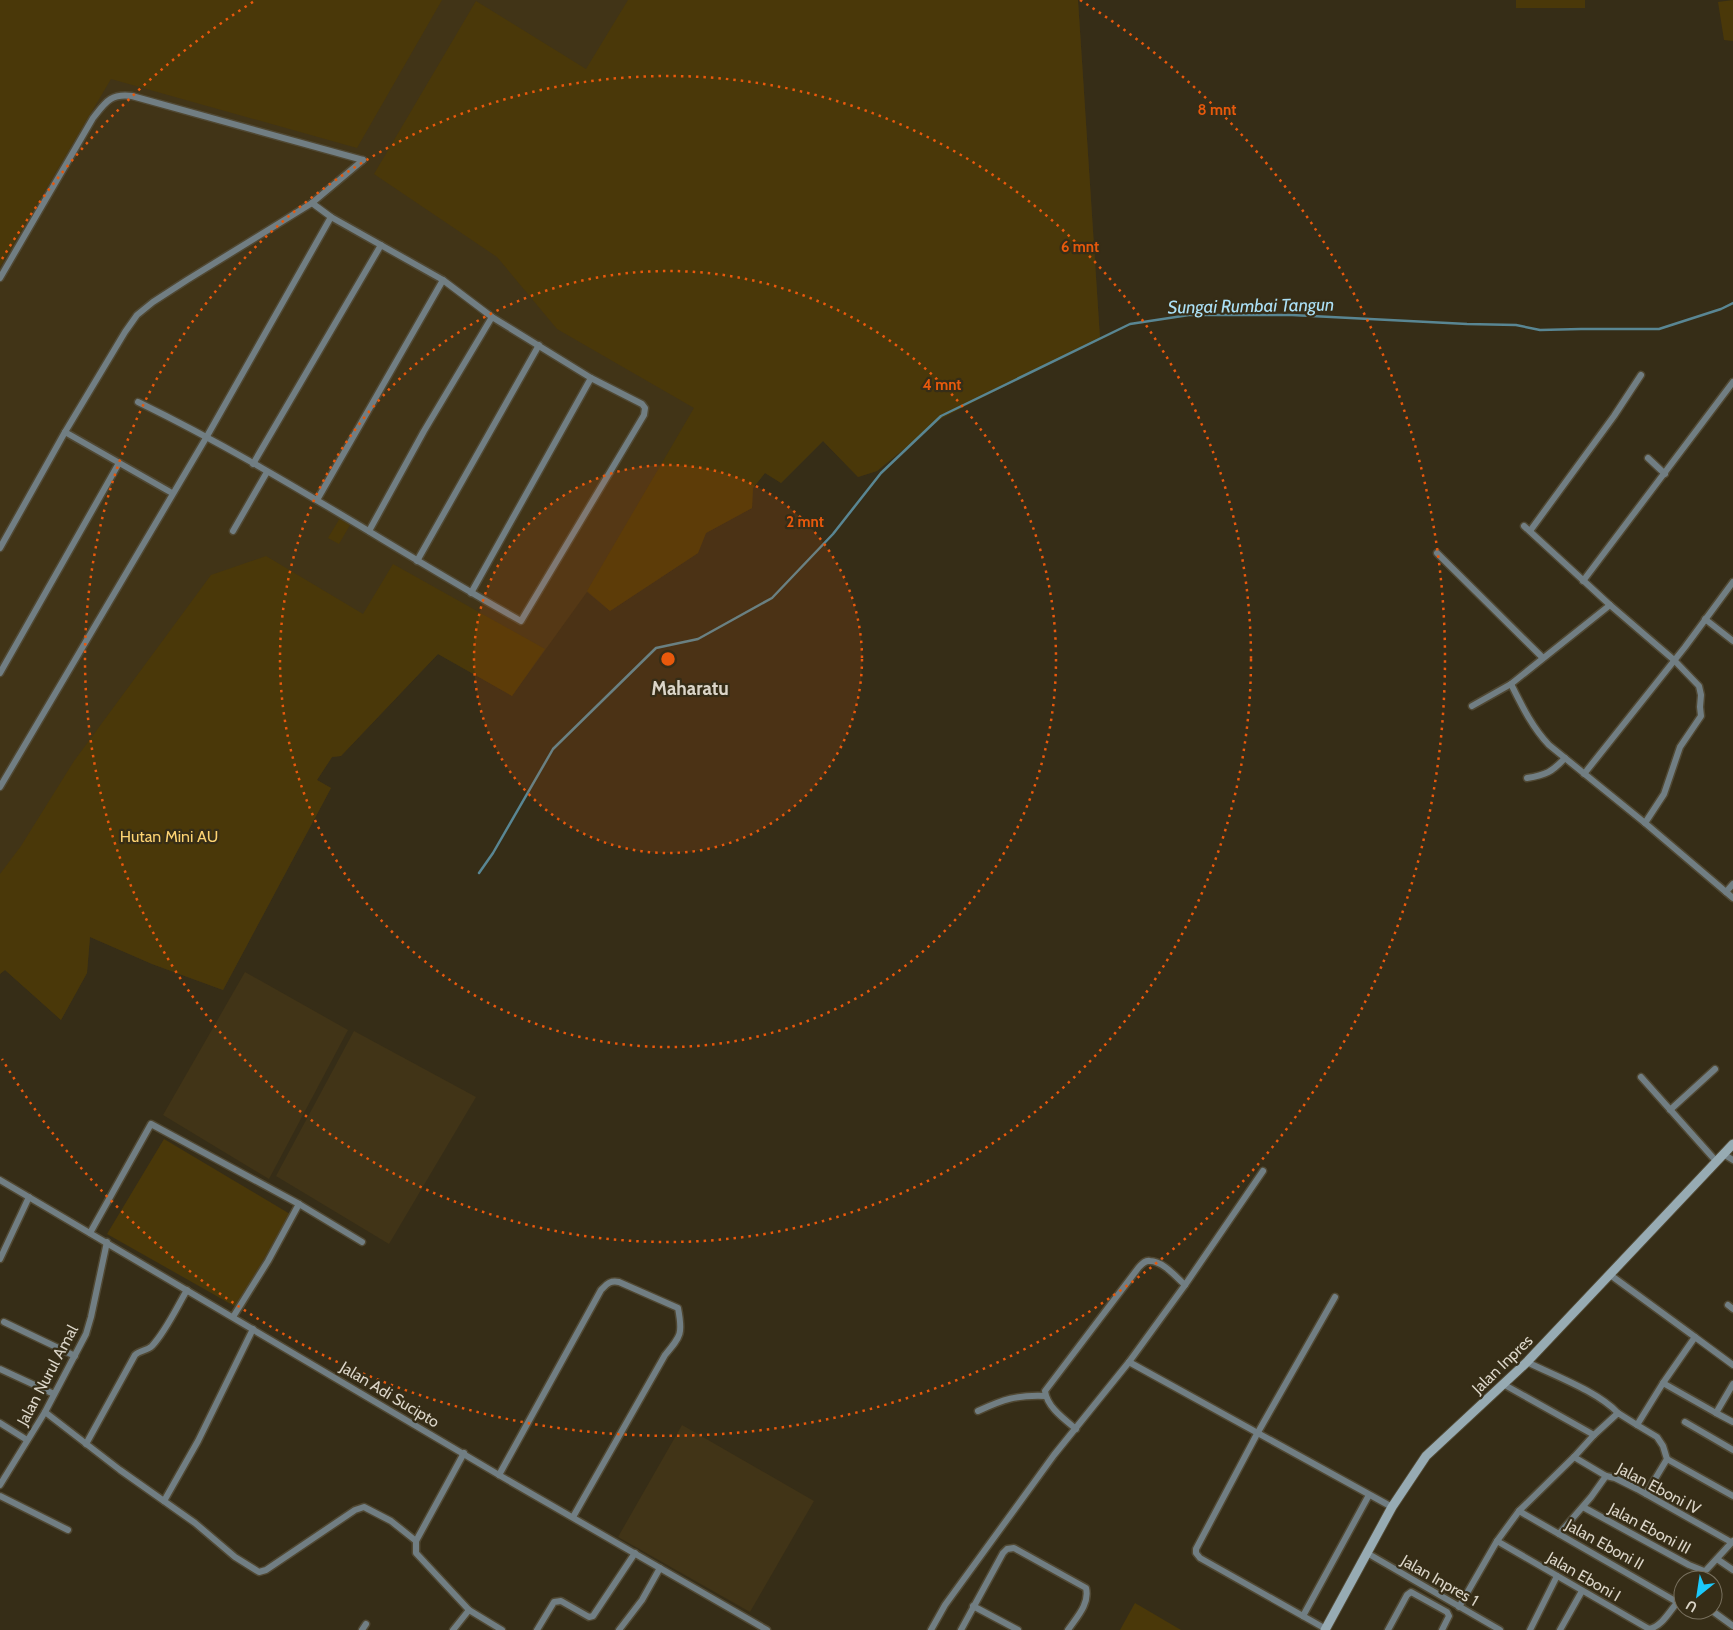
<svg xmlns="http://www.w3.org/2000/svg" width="1733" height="1630" font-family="Cabin,sans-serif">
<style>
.built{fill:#413417}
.green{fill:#4a3809}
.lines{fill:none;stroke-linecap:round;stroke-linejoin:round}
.stream{stroke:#598693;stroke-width:2.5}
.street-casing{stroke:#504833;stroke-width:9}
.secondary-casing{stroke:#504833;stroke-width:11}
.street{stroke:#717e83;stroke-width:6}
.secondary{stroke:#97abb3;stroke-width:9}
.ring{fill:none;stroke:#e8590c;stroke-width:2.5;stroke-dasharray:2.5 5}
.labels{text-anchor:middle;stroke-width:4.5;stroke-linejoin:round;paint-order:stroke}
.park-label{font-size:16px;fill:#fdd372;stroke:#362d17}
.street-label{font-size:16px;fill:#dbd5c8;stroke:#362d17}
.water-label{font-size:18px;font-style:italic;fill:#ace1f7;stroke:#362d17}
.quarter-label{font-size:19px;font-weight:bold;fill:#dbd5c8;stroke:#362d17}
.centre{fill:#e8590c;stroke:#362d17;stroke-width:2.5}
.ring-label{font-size:15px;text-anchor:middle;font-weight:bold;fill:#e8590c;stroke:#362d17;stroke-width:4.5;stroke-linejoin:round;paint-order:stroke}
</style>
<rect width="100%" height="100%" fill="#362d17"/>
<!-- built -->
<g class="built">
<polygon points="0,0 1078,0 1100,338 942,418 877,471 858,477 823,441 781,483 765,473 753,488 752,508 706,533 698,553 610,611 587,592 512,696 438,654 341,756 332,757 317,780 331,788 223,990 152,964 90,937 87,973 61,1020 5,970 0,974"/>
<polygon points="245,972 348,1030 269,1179 163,1115"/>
<polygon points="354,1031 476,1097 389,1244 276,1176"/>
<polygon points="682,1425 814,1501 750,1612 618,1537"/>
</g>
<!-- green -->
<g class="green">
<polygon points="0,0 442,0 357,148 111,79 0,267"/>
<polygon points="628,0 1078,0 1100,338 942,418 877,471 858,477 823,441 781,483 765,473 753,488 752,508 706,533 698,553 610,611 587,591 694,408 557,329 497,257 374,174 476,1 586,69"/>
<rect x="1516" y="0" width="69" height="8"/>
<polygon points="1733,0 1733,41 1724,40 1718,2"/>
<polygon points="340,518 350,525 339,544 328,538"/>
<polygon points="266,556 363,614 393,564 545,649 512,696 438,654 341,756 332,757 317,780 331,788 223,990 152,964 90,937 87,973 61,1020 5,970 0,974 0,874 21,846 74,761 211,575"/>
<polygon points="164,1139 290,1214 236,1307 107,1234"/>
<polygon points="1135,1603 1181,1630 1120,1630"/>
</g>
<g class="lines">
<!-- stream -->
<polyline class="stream" points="479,873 493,853 553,749 656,648 698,639 772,598 833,534 881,473 941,416 1130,324 1189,315 1292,315 1467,324 1516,325 1540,330 1581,329 1659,329 1721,309 1733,303"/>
<defs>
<g id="street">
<path d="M 0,278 L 93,118 C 105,103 110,93 132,96 L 363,160"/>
<path d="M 138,402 C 270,466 393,549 521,621 L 644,415 L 645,408 L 642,404 L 591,378 L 492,317 L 443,280 L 331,217 L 312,203"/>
<polyline points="65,432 172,493"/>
<polyline points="1648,458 1665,474"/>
<polyline points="253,464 381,245"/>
<polyline points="317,500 443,280"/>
<polyline points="1524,526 1610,605 1674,660 1699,686 1701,695 1700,707 1701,716 1680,747 1664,794 1645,823"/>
<polyline points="233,531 267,472"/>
<polyline points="369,531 424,431 492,317"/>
<polyline points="1530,531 1614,416 1641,375"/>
<polyline points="0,548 65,432 125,332 137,315 153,302 187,280 312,203 363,160"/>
<polyline points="1437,553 1543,658"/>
<polyline points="417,561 539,345"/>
<polyline points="1583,581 1733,382"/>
<polyline points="471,593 591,378"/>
<polyline points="1705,619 1733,641"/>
<polyline points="0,673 119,463"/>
<path d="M 1511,684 C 1522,706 1532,727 1549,745 L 1645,823 L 1733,898"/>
<polyline points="1472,706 1511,684 1610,605"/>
<polyline points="1584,774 1685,647 1733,582"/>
<path d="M 1527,778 C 1546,775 1552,772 1565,758"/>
<polyline points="0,787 206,438 331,217"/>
<polyline points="1726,892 1733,884"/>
<polyline points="1641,1077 1716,1161"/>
<polyline points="1670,1110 1715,1069"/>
<polyline points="1723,1154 1733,1160"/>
<polyline points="0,1180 499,1475 767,1630"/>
<polyline points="90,1233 151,1124 299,1204 362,1242"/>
<polyline points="0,1259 29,1197"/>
<polyline points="1609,1274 1695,1337"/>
<polyline points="1728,1305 1733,1309"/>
<polyline points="233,1317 268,1261 299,1204"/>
<polyline points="4,1322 75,1356"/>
<polyline points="1129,1362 1392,1507"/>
<path d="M 1527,1362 C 1555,1376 1597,1391 1618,1413"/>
<polyline points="0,1369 54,1394"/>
<polyline points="1663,1383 1695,1337 1733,1365"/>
<polyline points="1503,1384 1594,1435"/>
<path d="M 978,1411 C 1004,1399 1016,1395 1045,1396"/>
<polyline points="45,1412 120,1470 195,1523 235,1557 259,1572 266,1570 355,1510 364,1507 391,1521 416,1541 464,1453"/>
<polyline points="1716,1413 1733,1422"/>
<polyline points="1685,1422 1733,1450"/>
<polyline points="0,1423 27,1440"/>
<polyline points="1637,1425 1657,1437 1663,1446 1667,1459 1646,1494"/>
<path d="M 1076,1429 C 1064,1419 1047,1407 1045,1391 L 1139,1267 C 1142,1264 1145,1260 1150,1261 C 1163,1261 1176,1277 1185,1285"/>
<path d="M 86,1444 L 135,1355 C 140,1350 147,1351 152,1346 C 166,1331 177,1307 187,1290"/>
<polyline points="1574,1457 1606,1476 1615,1478 1637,1489 1731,1542"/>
<polyline points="1667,1459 1733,1496"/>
<path d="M 499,1475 L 601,1290 C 607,1284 610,1280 619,1282 L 678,1308 C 683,1334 681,1336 665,1355 L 573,1517"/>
<polyline points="0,1485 45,1412 86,1334 91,1317 107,1242"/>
<polyline points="0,1496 68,1530"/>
<polyline points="164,1501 198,1441 253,1329"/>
<polyline points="1583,1507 1689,1565 1704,1571"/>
<polyline points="1519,1511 1677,1602"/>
<polyline points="1559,1534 1591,1497 1606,1476"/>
<polyline points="416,1541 416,1553 469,1610 453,1630"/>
<path d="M 1497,1541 L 1649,1629 C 1664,1626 1672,1606 1683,1596"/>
<polyline points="1367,1553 1500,1630"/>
<polyline points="1717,1559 1733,1570"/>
<polyline points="1697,1580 1733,1541"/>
<polyline points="973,1606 1018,1630"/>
<polyline points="1459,1607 1497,1541 1519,1511 1574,1457 1594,1435 1618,1413 1637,1425 1663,1383 1716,1413 1733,1384"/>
<polyline points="469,1610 502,1630"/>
<polyline points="1711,1610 1733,1626"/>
<polyline points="1303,1616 1369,1495"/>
<polyline points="1326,1629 1200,1558 1196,1553 1196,1549 1257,1434 1335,1297"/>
<polyline points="362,1630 366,1624"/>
<polyline points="537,1630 554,1602 561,1601 589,1617 593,1616 635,1553"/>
<polyline points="619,1630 642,1600 660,1568"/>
<polyline points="931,1630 945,1605 1054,1455 1129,1362 1185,1285 1263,1171"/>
<path d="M 961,1630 L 1003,1553 L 1007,1549 L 1014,1548 L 1086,1588 C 1090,1604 1076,1618 1068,1630"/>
<polyline points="1388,1630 1407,1595 1411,1592 1447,1612 1449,1616 1442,1630"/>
<polyline points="1530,1630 1557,1576"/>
<polyline points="1560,1630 1582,1591"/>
</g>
<polyline id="secondary" points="1325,1630 1392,1507 1426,1456 1527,1362 1733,1144"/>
</defs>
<!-- street casing -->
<use href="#street" class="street-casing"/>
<!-- secondary casing -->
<use href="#secondary" class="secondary-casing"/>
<!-- street -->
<use href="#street" class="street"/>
<!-- secondary -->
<use href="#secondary" class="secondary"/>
</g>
<!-- distance rings -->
<circle cx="668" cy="659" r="194" fill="#e8590c" fill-opacity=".12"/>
<g class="ring">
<circle cx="668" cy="659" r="194"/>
<circle cx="668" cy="659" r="388"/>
<circle cx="668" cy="659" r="583"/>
<path d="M2 259A777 777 0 0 1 256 0M1080 0A777 777 0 1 1 2 1059"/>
</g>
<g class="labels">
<!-- park labels -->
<g class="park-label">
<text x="169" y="842">Hutan Mini AU</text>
</g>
<!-- street labels -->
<g class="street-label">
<text transform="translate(1502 1364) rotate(-44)" y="6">Jalan Inpres</text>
<text transform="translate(47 1375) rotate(-62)" y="6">Jalan Nurul Amal</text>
<text transform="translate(390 1394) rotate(31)" y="6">Jalan Adi Sucipto</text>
<text transform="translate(1659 1488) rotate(28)" y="6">Jalan Eboni IV</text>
<text transform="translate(1650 1528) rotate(28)" y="6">Jalan Eboni III</text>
<text transform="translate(1605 1544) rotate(29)" y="6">Jalan Eboni II</text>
<text transform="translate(1584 1576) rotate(30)" y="6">Jalan Eboni I</text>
<text transform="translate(1440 1580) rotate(30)" y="6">Jalan Inpres 1</text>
</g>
<!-- water labels -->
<g class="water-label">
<text transform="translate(1251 306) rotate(-1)" y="6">Sungai Rumbai Tangun</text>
</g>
<!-- quarter labels -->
<g class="quarter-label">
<text x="690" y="695">Maharatu</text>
</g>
</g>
<circle cx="668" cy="659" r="8" class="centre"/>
<g class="ring-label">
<text x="1217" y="115">8 mnt</text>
<text x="1080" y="252">6 mnt</text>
<text x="942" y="390">4 mnt</text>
<text x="805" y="527">2 mnt</text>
</g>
<!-- north arrow -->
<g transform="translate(1698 1595) rotate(210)"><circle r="24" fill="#362d17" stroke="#78705e"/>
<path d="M0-4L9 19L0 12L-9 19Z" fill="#1bc9fc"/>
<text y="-8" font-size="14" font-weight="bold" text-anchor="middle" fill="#dbd5c8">U</text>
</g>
</svg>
